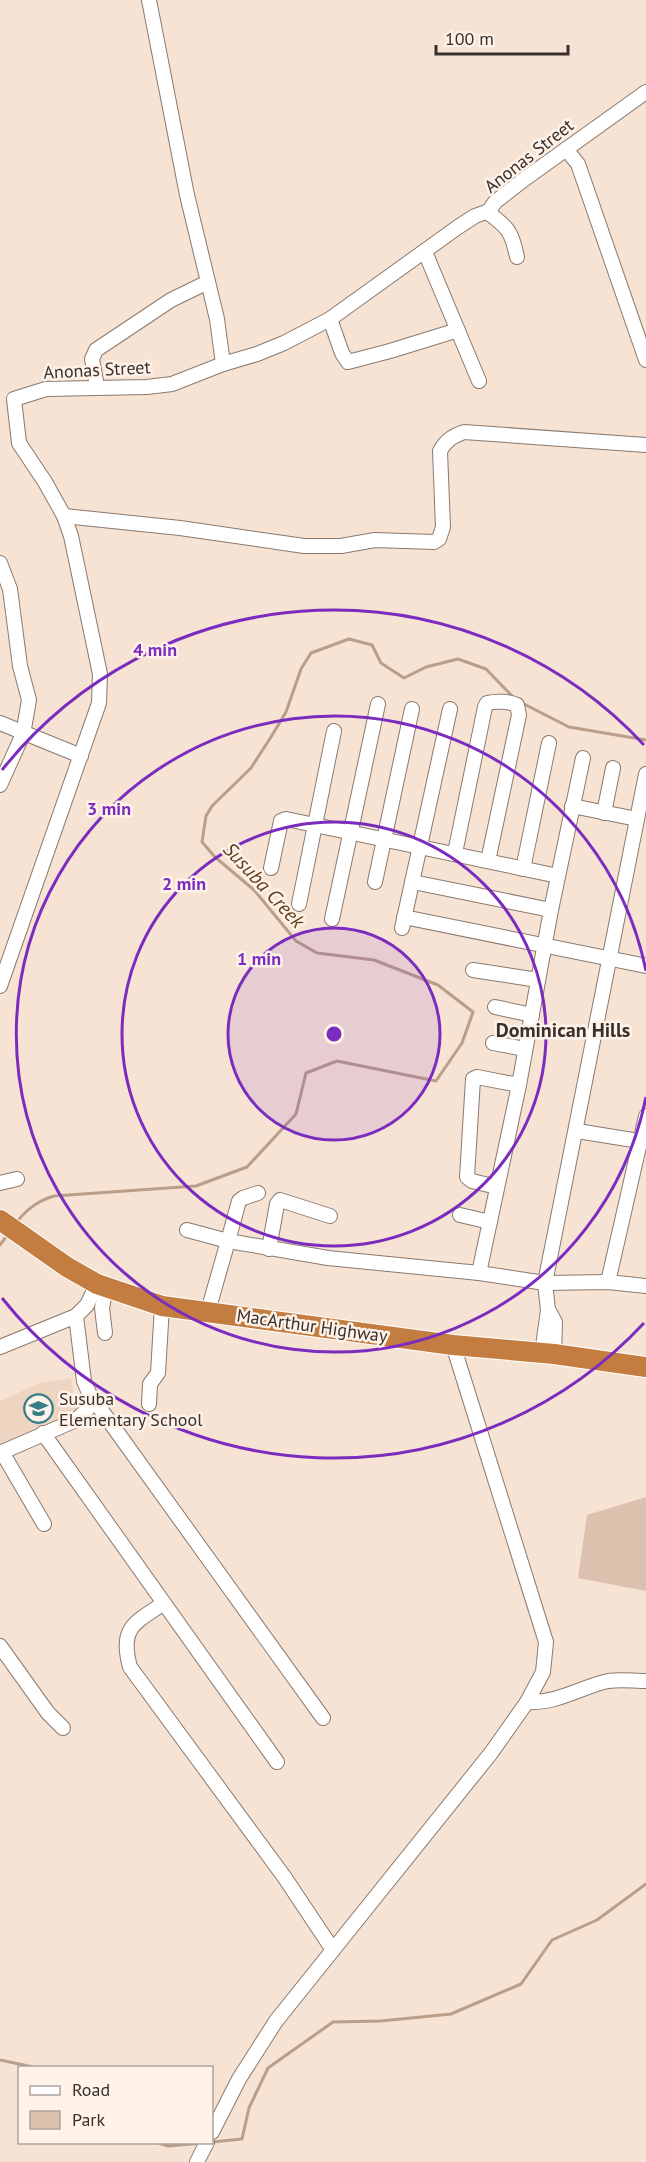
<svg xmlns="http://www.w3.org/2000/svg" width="646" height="2162" font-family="'PT Sans',sans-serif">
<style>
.built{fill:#eed5c2}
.green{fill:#dcc1ae}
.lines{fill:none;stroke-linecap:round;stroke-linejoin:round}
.stream{stroke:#b99e8a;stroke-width:3}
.minor-casing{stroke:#8b796d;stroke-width:16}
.highway-casing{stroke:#fff;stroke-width:22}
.minor{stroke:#fff;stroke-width:14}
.highway{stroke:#c47d41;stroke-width:20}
.ring{fill:none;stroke:#7b2cbf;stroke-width:3}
.labels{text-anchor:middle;stroke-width:5;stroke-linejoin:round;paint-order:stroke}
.street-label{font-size:18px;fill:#38302b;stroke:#fef2e9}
.poi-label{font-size:18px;fill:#38302b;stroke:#fef2e9;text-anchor:start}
.water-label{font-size:20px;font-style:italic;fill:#633c1a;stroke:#fef2e9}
.neighbourhood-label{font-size:20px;font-weight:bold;fill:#38302b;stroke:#fef2e9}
.centre{fill:#7b2cbf;stroke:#fef2e9;stroke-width:3}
.ring-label{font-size:18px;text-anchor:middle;font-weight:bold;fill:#7b2cbf;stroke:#fef2e9;stroke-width:5;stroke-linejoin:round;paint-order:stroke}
</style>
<rect width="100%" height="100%" fill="#f6e3d4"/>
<!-- built -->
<polygon class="built" points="71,1378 77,1416 0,1451 0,1401 40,1383"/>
<!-- green -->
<polygon class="green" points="646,1497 646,1591 578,1578 587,1515"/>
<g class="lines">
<!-- stream -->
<g class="stream">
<polyline points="520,702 569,727 646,740"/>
<path d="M 15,1224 C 26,1210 37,1201 54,1196 L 196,1186 L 247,1167 L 296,1114 L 306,1073 L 337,1061 L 436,1081 L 462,1043 L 473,1012 L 438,985 L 374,960 L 317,953 L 296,941 L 254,890 L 215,857 L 202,842 L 206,816 L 212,806 L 251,768 L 271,737 L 286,712 L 301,669 L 311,653 L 349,639 L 372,645 L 381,663 L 404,678 L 426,667 L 458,659 L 486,669 L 514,698"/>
<polyline points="0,1245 8,1234"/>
<polyline points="0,2060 38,2068"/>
<polyline points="155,2142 168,2146 203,2143"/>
<polyline points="212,2142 242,2139 249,2108 268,2068 333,2022 381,2021 451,2014 521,1984 552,1940 597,1920 646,1884"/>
</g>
<defs>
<g id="minor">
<polyline points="149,0 187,195 217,319 223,364"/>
<polyline points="566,149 578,164 646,360"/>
<path d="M 487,212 C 508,227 512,232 517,257"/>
<polyline points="425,252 479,381"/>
<polyline points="330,319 342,353 348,362 390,351 458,330"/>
<polyline points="97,387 92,359 96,350 171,300 208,282"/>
<path d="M 64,516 L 180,528 L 304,546 L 341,546 L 375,540 L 434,542 L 439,539 L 443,527 L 440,451 C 446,440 453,436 464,432 L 646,445"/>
<polyline points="0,563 10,589 20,666 29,700 23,734 0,785"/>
<polyline points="0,723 81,756"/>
<polyline points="572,806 637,819"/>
<polyline points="604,813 613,768"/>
<path d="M 455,853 L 485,707 L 487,703 C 496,701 509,701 517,705 L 519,715 L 488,861"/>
<polyline points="271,868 281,821 286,819 558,876"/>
<polyline points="523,869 549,743"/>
<polyline points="375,882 412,709"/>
<polyline points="413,882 551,910"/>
<polyline points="299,904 334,731"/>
<polyline points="404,917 646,966"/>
<polyline points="332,919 378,704"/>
<polyline points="402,928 450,709"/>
<polyline points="473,970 538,980"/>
<polyline points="0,986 99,703 100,674 71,536 64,516 45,482 19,443 14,399 46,389 147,387 172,384 223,364 257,354 284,343 330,319 458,227 475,216 489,211 495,202 526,178 646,92"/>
<polyline points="495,1007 532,1015"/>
<polyline points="493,1043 525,1049"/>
<polyline points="577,1131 646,1142"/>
<polyline points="0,1183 17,1179"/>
<polyline points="497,1187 472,1181 467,1177 473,1079 477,1077 519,1085"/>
<polyline points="258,1193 243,1198 239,1201 228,1241 328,1258 479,1273 545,1283 608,1282 646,1286"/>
<polyline points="460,1215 490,1222"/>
<polyline points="187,1230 228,1241 208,1311"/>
<polyline points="269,1249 277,1204 280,1200 330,1216"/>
<polyline points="479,1273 519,1085 551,910 583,758"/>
<polyline points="608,1282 646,1116"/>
<polyline points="549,1311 555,1322 554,1354"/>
<polyline points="76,1316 84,1381 89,1393 323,1718"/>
<polyline points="105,1333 102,1308 106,1288"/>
<polyline points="0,1347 76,1316 87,1305 97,1284"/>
<polyline points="542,1353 548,1310 545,1283 646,774"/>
<polyline points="149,1404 150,1384 158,1373 162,1306"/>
<polyline points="43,1433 277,1762"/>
<polyline points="2,1452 44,1524"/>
<polyline points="0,1453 76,1420 96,1401"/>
<path d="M 164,1603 C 135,1623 119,1627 130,1667 L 285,1878 L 333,1950"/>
<polyline points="0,1646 48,1713 63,1728"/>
<path d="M 527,1702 C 556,1704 581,1687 608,1681 C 621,1679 633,1681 646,1681"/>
<polyline points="212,2132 239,2079 276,2021 491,1753 527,1702 543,1672 546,1642 453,1345"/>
<polyline points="197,2162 207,2142"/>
</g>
<polyline id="highway" points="0,1220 67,1267 97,1284 162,1306 453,1345 554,1354 646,1367"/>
</defs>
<!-- minor casing -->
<use href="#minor" class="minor-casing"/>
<!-- highway casing -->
<use href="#highway" class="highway-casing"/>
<!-- minor -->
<use href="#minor" class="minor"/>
<!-- highway -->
<use href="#highway" class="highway"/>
</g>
<!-- distance rings -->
<circle cx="334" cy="1034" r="106" fill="#7b2cbf" fill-opacity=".12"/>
<g class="ring">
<circle cx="334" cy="1034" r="106"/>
<circle cx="334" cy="1034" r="212"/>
<path d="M646 1097A318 318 0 1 1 646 971"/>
<path d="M644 1323A424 424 0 0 1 2 1298M2 770A424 424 0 0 1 644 745"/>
</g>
<!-- icons -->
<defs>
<symbol id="school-ring" viewBox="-11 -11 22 22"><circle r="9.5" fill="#fef2e9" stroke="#367d88" stroke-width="1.5"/><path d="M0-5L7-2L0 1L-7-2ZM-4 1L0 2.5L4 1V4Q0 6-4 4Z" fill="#367d88"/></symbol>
</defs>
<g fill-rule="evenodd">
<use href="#school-ring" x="22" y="1392" width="33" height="33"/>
</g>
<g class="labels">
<!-- street labels -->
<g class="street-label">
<text transform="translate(529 156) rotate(-38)" y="6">Anonas Street</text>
<text transform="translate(97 370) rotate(-3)" y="6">Anonas Street</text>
<text transform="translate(312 1326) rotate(8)" y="6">MacArthur Highway</text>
</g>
<!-- poi labels -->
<g class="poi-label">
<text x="59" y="1405">Susuba<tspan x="59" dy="21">Elementary School</tspan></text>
</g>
<!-- water labels -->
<g class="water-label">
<text transform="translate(264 885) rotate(47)" y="7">Susuba Creek</text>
</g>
<!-- neighbourhood labels -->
<g class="neighbourhood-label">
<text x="563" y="1037">Dominican Hills</text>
</g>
</g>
<circle cx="334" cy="1034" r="9" class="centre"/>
<g class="ring-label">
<text x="155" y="656">4 min</text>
<text x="109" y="815">3 min</text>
<text x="184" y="890">2 min</text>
<text x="259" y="965">1 min</text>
</g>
<!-- legend -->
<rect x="18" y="2066" width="195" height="78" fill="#fef2e9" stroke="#afa49d" stroke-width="1.5"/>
<rect x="30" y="2086" width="30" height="9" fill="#ffffff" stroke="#afa49d" stroke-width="1.5"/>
<text x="72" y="2096" font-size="18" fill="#38302b">Road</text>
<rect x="30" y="2111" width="30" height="18" fill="#dcc1ae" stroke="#afa49d" stroke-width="1.5"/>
<text x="72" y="2126" font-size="18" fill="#38302b">Park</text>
<!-- scale -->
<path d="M436 45v9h132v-9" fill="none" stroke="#38302b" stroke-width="3"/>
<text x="445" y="45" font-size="18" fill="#38302b" stroke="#fef2e9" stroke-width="4.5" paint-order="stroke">100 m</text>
</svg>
